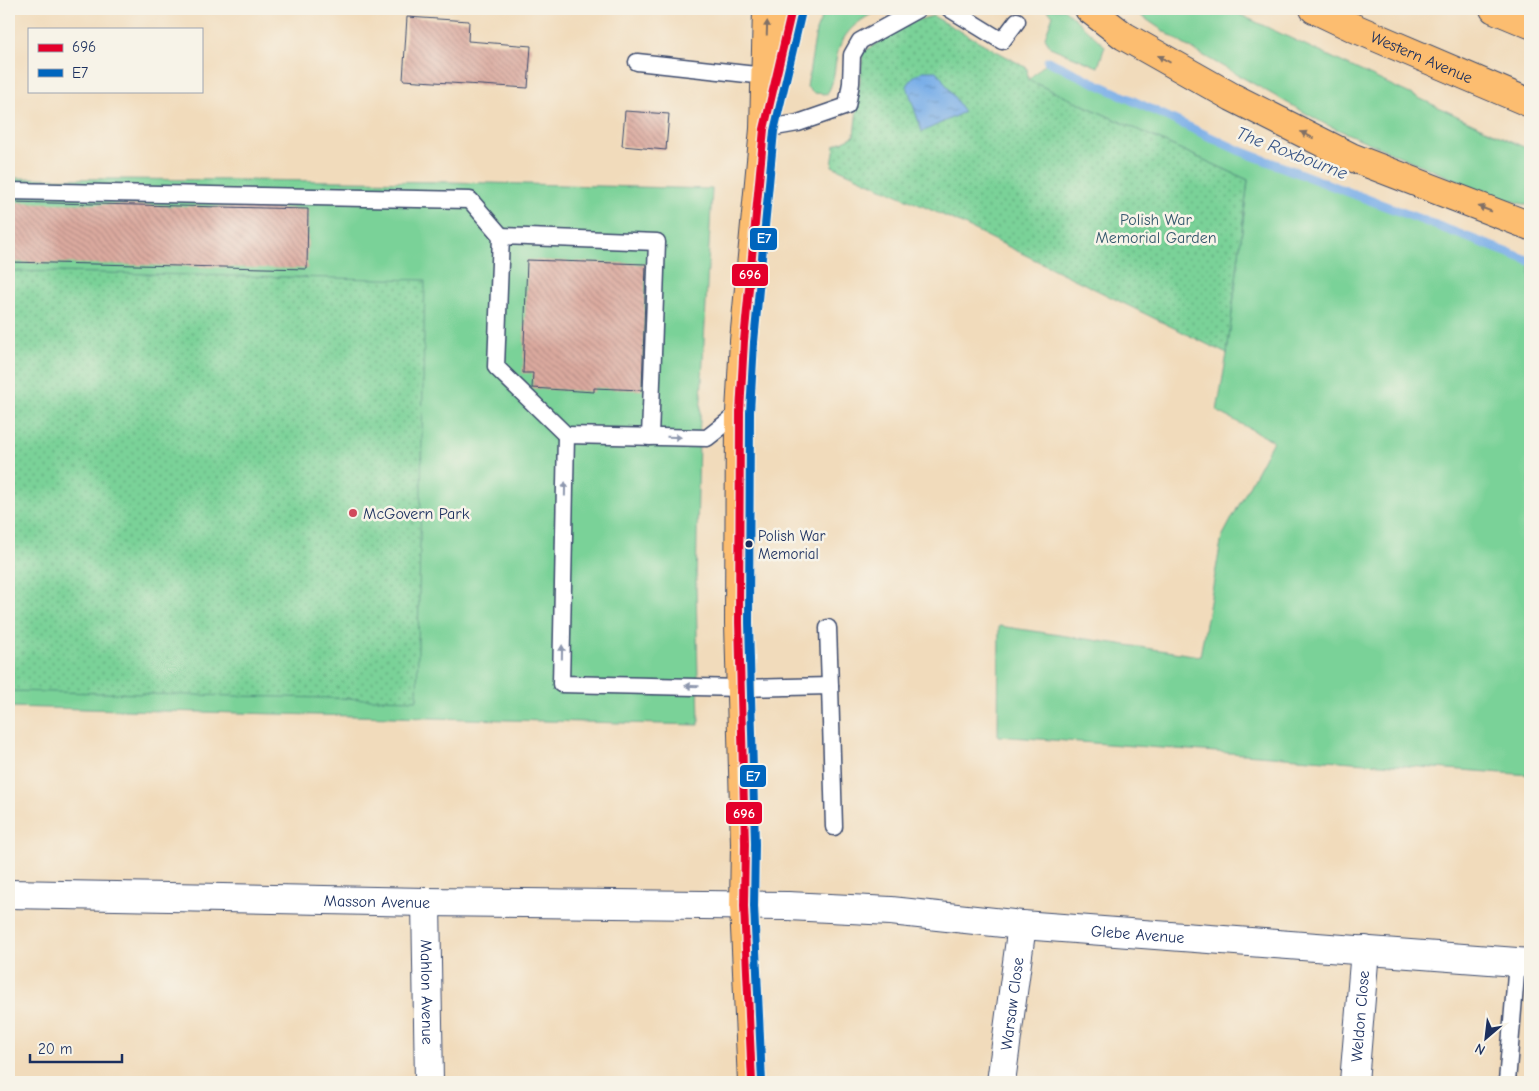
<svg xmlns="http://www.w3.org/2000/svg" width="1539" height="1091" font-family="'Comic Neue',sans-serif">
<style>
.green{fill:#7ad298;stroke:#4a807b}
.park{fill:url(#park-dots);stroke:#4a807b}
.water{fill:url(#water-ripples);stroke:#4a6fa3}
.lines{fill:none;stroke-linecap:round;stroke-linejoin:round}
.stream{stroke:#7aafe8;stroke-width:9}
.building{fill:url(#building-back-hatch)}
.lane-casing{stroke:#3b496c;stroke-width:19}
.street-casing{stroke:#3b496c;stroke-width:30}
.primary-casing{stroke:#3b496c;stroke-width:30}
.highway-casing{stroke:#3b496c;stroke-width:30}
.lane{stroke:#fff;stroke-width:16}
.street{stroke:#fff;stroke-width:28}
.primary{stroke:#fcbd6f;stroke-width:28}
.highway{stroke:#fcbd6f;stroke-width:28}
.bus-1-casing{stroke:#f7f3e8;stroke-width:11}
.bus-2-casing{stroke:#f7f3e8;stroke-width:11}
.bus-1{stroke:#e4002b;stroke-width:8}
.bus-2{stroke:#0065bd;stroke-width:8}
.oneway{fill:#806f66}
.oneway2{fill:#8d97ae}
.poi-dot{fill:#d1495b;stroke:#f7f3e8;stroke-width:2}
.bus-dot{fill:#1b2f5e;stroke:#f7f3e8;stroke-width:2}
.labels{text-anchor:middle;stroke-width:5;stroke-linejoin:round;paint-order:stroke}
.bus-label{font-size:15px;fill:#1b2f5e;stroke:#f7f3e8;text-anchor:start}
.street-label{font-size:16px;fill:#1b2f5e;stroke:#f7f3e8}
.park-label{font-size:16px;fill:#33586c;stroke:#f7f3e8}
.poi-label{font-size:16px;fill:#1b2f5e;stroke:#f7f3e8;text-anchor:start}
.water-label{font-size:18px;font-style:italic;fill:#385587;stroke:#f7f3e8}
.line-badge{stroke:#f7f3e8;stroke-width:2}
.badge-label{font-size:14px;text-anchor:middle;font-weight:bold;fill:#fff}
</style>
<defs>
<pattern id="park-dots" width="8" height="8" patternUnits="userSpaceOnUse" patternTransform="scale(1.25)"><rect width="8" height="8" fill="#7ad298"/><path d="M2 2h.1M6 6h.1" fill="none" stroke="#63ab7f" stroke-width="1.8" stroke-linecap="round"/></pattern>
<pattern id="water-ripples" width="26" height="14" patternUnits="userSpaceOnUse" patternTransform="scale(1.25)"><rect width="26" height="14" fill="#7aafe8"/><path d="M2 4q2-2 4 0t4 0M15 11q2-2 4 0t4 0" fill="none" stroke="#638fbf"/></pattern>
<pattern id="building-back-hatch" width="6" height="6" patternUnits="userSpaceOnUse" patternTransform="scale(1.25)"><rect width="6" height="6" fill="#dcaa9f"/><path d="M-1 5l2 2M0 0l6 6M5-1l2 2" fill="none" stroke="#b28b85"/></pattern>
</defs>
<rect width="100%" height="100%" fill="#f7f3e8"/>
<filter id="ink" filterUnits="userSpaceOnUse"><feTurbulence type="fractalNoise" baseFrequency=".02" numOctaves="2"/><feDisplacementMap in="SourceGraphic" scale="10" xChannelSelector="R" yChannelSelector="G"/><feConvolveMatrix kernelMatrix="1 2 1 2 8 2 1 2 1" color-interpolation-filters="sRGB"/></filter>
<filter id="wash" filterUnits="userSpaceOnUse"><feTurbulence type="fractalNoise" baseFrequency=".0096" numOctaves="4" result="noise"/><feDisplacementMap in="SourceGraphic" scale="20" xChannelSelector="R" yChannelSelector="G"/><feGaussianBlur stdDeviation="1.12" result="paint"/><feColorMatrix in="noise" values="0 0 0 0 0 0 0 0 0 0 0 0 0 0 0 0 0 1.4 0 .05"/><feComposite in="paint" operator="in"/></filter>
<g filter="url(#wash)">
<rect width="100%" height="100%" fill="#f1dbbb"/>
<!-- green -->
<g class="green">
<path d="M 825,9 L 882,9 C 858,20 841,32 836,60 C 834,72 834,83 827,94 L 813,93 L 807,87 L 816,31 Z"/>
<polygon points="1046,9 1064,9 1105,46 1098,67 1050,47 1045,37 1053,15"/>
<polygon points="1131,9 1228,9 1530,150 1530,206 1488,194 1325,124 1183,44"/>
<polygon points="1048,61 1238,150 1530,261 1530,775 998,736 999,626 1200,656 1222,537 1273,441 1217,411 1227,354 1248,180 1028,80"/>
<polygon points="9,178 451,182 712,189 699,438 696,587 699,725 9,707"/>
</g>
<!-- park -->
<g class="park">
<polygon points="933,16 1027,68 1028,80 1248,180 1227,354 956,221 832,166 835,145 854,136 863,52 914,21"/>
<polygon points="9,271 425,280 417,700 9,691"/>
</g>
<!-- water -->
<polygon class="water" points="923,71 937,71 964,112 922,132 907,86 913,77"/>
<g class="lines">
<!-- stream -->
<polyline class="stream" points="1048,61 1238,150 1530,261"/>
</g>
<g id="blocks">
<!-- building -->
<g class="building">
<polygon points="407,17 469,21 468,41 531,46 528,88 403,80"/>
<polygon points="625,111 669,114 666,150 622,146"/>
<polygon points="9,202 308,209 307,269 9,262"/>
<polygon points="527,260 646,264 642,390 594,388 594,392 532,388 533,373 523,373"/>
</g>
</g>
</g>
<g filter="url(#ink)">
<use href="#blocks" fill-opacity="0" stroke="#3b496c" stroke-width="1"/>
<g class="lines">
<defs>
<g id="lane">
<polyline points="950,9 1002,41 1017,21"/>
<polyline points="637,62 765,76"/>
<polyline points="764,129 798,123 847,106 851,83 852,55 860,41 918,9"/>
<polyline points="9,191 470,200 501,236"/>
<polyline points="740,412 707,438 566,435 561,684 741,688 830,686 834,827"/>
<polyline points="566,435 496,367 501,236 657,242 650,437"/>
<polyline points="828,628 830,686"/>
<polyline points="1507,1082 1517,962"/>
</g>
<g id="street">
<path id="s1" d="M 9,894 L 426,902 L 788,906 L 891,911 L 1022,925 L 1530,963"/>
<path id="s2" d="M 426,902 L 429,1082"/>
<path id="s3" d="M 1001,1082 L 1022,925"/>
<path id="s4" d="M 1354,1082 L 1365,950"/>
</g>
<g id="primary">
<polyline points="777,73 792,9"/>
<polyline points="752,1082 744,906 745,844 739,623 740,412 744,341 764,129 767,9"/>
</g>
<g id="highway">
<polyline points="1089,9 1124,36 1232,97 1351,157 1530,226"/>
<path id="s5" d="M 1314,9 L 1352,27 L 1530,103"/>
<polyline points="1494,9 1530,24"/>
</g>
</defs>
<!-- lane casing -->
<use href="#lane" class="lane-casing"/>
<!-- street casing -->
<use href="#street" class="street-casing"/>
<!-- primary casing -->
<use href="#primary" class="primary-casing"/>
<!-- highway casing -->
<use href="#highway" class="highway-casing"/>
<!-- lane -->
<use href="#lane" class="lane"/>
<!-- street -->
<use href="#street" class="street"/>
<!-- primary -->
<use href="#primary" class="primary"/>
<!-- highway -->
<use href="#highway" class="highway"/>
<defs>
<polyline id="bus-1" points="752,1082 744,906 745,844 739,623 740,412 744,341 764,129 792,9"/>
<polyline id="bus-2" points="762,1082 754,906 755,844 749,623 750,412 754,342 774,131 802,11"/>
</defs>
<!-- bus-1 casing -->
<use href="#bus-1" class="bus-1-casing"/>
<!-- bus-2 casing -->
<use href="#bus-2" class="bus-2-casing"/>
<!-- bus-1 -->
<use href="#bus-1" class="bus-1"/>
<!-- bus-2 -->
<use href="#bus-2" class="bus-2"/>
</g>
<!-- one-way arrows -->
<defs><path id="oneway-solid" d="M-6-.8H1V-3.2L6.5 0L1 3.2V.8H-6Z" transform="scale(1.25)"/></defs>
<g class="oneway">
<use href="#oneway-solid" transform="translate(767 28) rotate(-88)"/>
<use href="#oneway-solid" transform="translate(1164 59) rotate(-150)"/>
<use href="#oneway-solid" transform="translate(1307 135) rotate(-153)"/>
<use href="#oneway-solid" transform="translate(1485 209) rotate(-159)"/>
</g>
<g class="oneway2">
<use href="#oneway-solid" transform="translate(674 437) rotate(1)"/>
<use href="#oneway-solid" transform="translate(565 489) rotate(-89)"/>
<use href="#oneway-solid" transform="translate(562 652) rotate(-89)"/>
<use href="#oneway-solid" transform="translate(692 686) rotate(-179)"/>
</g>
</g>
<!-- markers -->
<circle class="poi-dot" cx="353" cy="513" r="5"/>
<circle class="bus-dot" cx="749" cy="544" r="4.5"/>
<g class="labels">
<!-- bus labels -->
<g class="bus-label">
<text x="758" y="541">Polish War<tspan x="758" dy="18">Memorial</tspan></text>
</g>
<!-- street labels -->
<g class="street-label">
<text dy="6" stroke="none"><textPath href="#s5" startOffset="118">Western Avenue</textPath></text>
<text dy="6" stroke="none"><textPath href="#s1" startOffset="368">Masson Avenue</textPath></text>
<text dy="6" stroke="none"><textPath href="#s1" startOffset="1130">Glebe Avenue</textPath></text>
<text dy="6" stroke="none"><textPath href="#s2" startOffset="90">Mahlon Avenue</textPath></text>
<text dy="6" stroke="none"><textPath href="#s3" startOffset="79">Warsaw Close</textPath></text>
<text dy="6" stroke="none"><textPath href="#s4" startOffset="66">Weldon Close</textPath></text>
</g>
<!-- park labels -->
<g class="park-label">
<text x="1156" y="225">Polish War<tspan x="1156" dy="18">Memorial Garden</tspan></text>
</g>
<!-- poi labels -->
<g class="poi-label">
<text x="363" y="519">McGovern Park</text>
</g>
<!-- water labels -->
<g class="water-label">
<text transform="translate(1292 153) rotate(21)" y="6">The Roxbourne</text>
</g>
</g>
<g class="line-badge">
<rect x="749" y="227" width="29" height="24" rx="5" fill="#0065bd"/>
<rect x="731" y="263" width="38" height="24" rx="5" fill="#e4002b"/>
<rect x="739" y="764" width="28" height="24" rx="5" fill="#0065bd"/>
<rect x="725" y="801" width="38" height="24" rx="5" fill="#e4002b"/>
</g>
<g class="badge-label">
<text x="764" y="243">E7</text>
<text x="750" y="279">696</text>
<text x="753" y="781">E7</text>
<text x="744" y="818">696</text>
</g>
<!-- margin -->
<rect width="1539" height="1091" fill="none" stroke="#f7f3e8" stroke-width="30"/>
<!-- legend -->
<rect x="28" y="28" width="175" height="65" fill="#f7f3e8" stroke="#9fa5b1"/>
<rect x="38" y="44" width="25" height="8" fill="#e4002b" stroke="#9fa5b1"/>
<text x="72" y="52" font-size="15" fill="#1b2f5e">696</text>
<rect x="38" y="69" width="25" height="8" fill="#0065bd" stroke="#9fa5b1"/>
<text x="72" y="78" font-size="15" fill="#1b2f5e">E7</text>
<!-- north arrow -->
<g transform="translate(1486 1038) rotate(208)" stroke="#f7f3e8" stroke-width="4" paint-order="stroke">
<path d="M0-4L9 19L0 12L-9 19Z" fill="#1b2f5e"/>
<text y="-8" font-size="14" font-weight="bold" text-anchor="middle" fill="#1b2f5e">N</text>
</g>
<!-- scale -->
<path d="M30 1054v8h92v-8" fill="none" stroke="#1b2f5e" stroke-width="2.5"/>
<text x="38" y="1054" font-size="15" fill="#1b2f5e" stroke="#f7f3e8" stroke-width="4" paint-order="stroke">20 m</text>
</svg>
